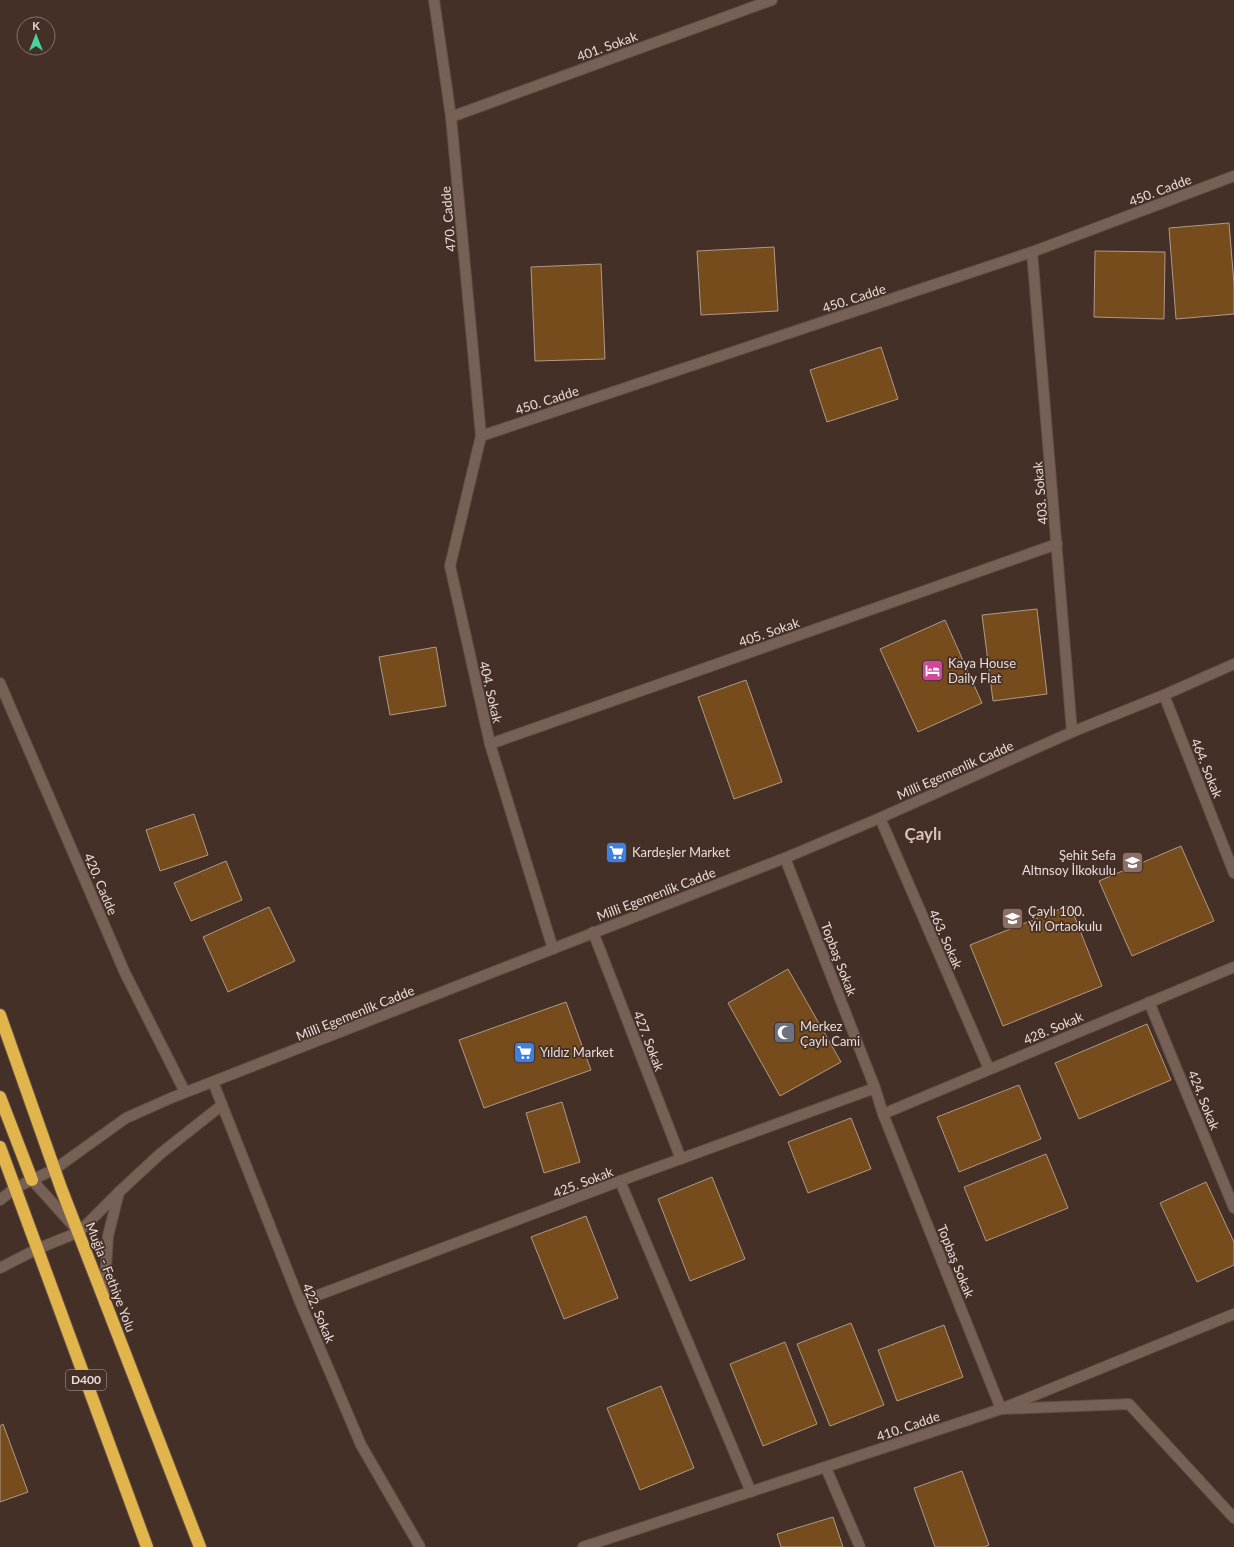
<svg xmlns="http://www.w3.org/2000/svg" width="1234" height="1547" font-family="Lato,sans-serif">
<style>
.building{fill:#774c1d;stroke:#ad9a89}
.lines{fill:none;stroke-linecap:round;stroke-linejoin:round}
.minor-casing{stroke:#5f4e47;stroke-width:12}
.highway-casing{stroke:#5f4e47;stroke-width:14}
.minor{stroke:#776157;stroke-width:10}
.highway{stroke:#e2b44c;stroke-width:12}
.labels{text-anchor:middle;stroke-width:3.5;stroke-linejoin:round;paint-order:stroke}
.shield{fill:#443027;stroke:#b8a8a2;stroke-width:1}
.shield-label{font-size:12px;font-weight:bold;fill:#e9dbd6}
.street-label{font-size:13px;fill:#e9dbd6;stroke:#443027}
.poi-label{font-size:13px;fill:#e9dbd6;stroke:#443027;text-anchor:start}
.district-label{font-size:17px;font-weight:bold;fill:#dcc2b7;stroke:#443027}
</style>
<rect width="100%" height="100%" fill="#443027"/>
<!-- building -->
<g class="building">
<polygon points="1229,223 1234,284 1234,314 1176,319 1169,228"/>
<polygon points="774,247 778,311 701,315 697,251"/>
<polygon points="1095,251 1165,252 1164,319 1094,317"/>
<polygon points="601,264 605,359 535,361 531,267"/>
<polygon points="881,347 898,399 827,422 810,370"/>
<polygon points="1037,609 1047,694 993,701 982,615"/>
<polygon points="945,620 982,703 918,732 880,649"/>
<polygon points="436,647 446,706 390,715 379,657"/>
<polygon points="746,680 782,782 734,799 698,697"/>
<polygon points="194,814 208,855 160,871 146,830"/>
<polygon points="1181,846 1214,921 1132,956 1099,881"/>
<polygon points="226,861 242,900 191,921 174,883"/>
<polygon points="1070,905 1102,986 1003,1026 970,945"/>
<polygon points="269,907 295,961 228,992 203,937"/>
<polygon points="788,969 841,1062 780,1096 728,1003"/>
<polygon points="566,1002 591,1070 484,1108 459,1040"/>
<polygon points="1147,1024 1171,1080 1079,1119 1055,1063"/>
<polygon points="1019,1085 1041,1139 959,1172 937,1117"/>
<polygon points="562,1102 580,1162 544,1173 526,1113"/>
<polygon points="851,1118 871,1169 808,1193 788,1142"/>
<polygon points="1046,1154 1068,1208 986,1241 964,1187"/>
<polygon points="712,1177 745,1259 690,1281 658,1199"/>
<polygon points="1206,1182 1234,1242 1234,1265 1197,1282 1160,1203"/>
<polygon points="586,1216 618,1298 564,1319 531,1237"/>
<polygon points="851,1323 884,1405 830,1426 797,1344"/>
<polygon points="944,1325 963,1377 897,1401 878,1350"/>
<polygon points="785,1342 817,1424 763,1446 730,1364"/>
<polygon points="661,1386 694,1468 640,1490 607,1408"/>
<polygon points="3,1424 28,1492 0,1502 0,1426"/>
<polygon points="962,1471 989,1545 984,1547 935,1547 914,1488"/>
<polygon points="833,1517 843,1547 781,1547 777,1534"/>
</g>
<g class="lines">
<defs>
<g id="minor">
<polyline points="434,0 451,117 481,436 450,566 490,744 553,949"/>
<polyline points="451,117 772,0"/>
<polyline points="1032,252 1072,732"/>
<polyline points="481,436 1032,252 1234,176"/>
<polyline points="0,683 125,973 185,1092"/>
<polyline points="1164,695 1234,873"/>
<polyline points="490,744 1057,544"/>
<polyline points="880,818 989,1069"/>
<polyline points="785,858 875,1088 883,1114 1001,1409 1129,1404 1234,1518"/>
<polyline points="593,932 681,1159"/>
<polyline points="1149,1002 1234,1208"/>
<polyline points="213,1082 300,1302 361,1445 420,1547"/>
<polyline points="883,1114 1234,967"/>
<polyline points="32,1180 76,1229"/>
<polyline points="620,1181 751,1492"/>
<polyline points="0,1200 15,1188 55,1169 126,1118 171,1098 785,858 880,818 1072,732 1164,695 1234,664"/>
<polyline points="0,1268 37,1249 79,1232 119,1192 160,1154 222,1105"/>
<polyline points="104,1297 108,1236 119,1192"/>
<polyline points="300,1302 620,1181 875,1088"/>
<polyline points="826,1468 860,1547"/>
<polyline points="583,1547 1001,1409 1234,1314"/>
</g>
<g id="highway">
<polyline points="0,1015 61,1188 200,1547"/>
<polyline points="0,1097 32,1180"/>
<polyline points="0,1147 147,1547"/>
</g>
</defs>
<!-- minor casing -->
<use href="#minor" class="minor-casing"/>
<!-- highway casing -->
<use href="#highway" class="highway-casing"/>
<!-- minor -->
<use href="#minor" class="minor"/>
<!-- highway -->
<use href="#highway" class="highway"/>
</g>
<!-- icons -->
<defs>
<symbol id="hotel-square" viewBox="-11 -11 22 22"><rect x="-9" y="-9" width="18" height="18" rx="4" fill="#d1479c" stroke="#443027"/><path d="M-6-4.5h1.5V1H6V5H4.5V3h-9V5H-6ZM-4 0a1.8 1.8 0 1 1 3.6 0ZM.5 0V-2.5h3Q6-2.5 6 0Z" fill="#fff"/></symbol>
<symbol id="supermarket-square" viewBox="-11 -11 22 22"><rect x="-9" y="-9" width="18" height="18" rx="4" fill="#3f7fe0" stroke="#443027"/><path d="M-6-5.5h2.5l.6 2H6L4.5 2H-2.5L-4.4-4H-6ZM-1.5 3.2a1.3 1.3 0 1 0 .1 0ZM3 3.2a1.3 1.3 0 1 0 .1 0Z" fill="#fff"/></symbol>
<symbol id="school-square" viewBox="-11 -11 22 22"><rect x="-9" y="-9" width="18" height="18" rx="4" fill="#8d6e63" stroke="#443027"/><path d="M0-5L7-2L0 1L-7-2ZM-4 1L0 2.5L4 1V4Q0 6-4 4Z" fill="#fff"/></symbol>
<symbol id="mosque-square" viewBox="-11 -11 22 22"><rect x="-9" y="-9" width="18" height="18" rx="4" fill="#6b7280" stroke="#443027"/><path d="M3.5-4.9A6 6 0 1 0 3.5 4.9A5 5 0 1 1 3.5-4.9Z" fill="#fff"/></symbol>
</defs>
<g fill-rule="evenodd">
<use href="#hotel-square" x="920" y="658" width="25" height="25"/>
<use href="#supermarket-square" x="604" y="840" width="25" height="25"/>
<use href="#school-square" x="1120" y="850" width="25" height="25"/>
<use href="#school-square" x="1000" y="906" width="25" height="25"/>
<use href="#mosque-square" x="772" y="1020" width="25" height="25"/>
<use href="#supermarket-square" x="512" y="1040" width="25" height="25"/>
</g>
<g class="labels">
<!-- shield labels -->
<rect class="shield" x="66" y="1370" width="40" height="20" rx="3"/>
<g class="shield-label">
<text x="86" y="1384">D400</text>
</g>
<!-- street labels -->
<g class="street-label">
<text transform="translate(607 46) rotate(-20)" y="5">401. Sokak</text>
<text transform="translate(1160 190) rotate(-21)" y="5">450. Cadde</text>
<text transform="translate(448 219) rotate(-95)" y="5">470. Cadde</text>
<text transform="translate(854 298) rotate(-18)" y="5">450. Cadde</text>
<text transform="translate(547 400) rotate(-18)" y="5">450. Cadde</text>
<text transform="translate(1040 493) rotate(-95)" y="5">403. Sokak</text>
<text transform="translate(769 632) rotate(-19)" y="5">405. Sokak</text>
<text transform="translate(491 692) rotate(77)" y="5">404. Sokak</text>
<text transform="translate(1207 768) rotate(68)" y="5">464. Sokak</text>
<text transform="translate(955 770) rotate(-24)" y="5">Milli Egemenlik Cadde</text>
<text transform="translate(101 884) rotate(67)" y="5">420. Cadde</text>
<text transform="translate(656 894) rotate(-21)" y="5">Milli Egemenlik Cadde</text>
<text transform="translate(946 939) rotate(66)" y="5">463. Sokak</text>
<text transform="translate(839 959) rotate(69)" y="5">Topbaş Sokak</text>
<text transform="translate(355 1013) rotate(-22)" y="5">Milli Egemenlik Cadde</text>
<text transform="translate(1053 1028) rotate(-23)" y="5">428. Sokak</text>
<text transform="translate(649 1041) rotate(69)" y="5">427. Sokak</text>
<text transform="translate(1204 1100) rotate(68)" y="5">424. Sokak</text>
<text transform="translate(583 1182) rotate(-21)" y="5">425. Sokak</text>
<text transform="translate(956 1261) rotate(68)" y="5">Topbaş Sokak</text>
<text transform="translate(111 1277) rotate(69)" y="5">Muğla - Fethiye Yolu</text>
<text transform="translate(319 1313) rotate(67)" y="5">422. Sokak</text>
<text transform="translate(908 1426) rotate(-19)" y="5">410. Cadde</text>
</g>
<!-- poi labels -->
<g class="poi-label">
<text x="948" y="668">Kaya House<tspan x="948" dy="15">Daily Flat</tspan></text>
<text x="632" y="857">Kardeşler Market</text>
<text x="1116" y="860" text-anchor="end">Şehit Sefa<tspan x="1116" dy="15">Altınsoy İlkokulu</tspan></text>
<text x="1028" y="916">Çaylı 100.<tspan x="1028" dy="15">Yıl Ortaokulu</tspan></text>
<text x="800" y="1031">Merkez<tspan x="800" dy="15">Çaylı Cami</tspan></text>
<text x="540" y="1057">Yıldız Market</text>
</g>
<!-- district labels -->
<g class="district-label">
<text x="923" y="840">Çaylı</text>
</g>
</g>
<!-- north arrow -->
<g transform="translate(36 36)"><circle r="19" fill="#443027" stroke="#86746d"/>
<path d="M0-3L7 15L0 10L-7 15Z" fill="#44d49f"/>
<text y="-6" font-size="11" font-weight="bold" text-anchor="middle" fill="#e9dbd6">K</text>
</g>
</svg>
